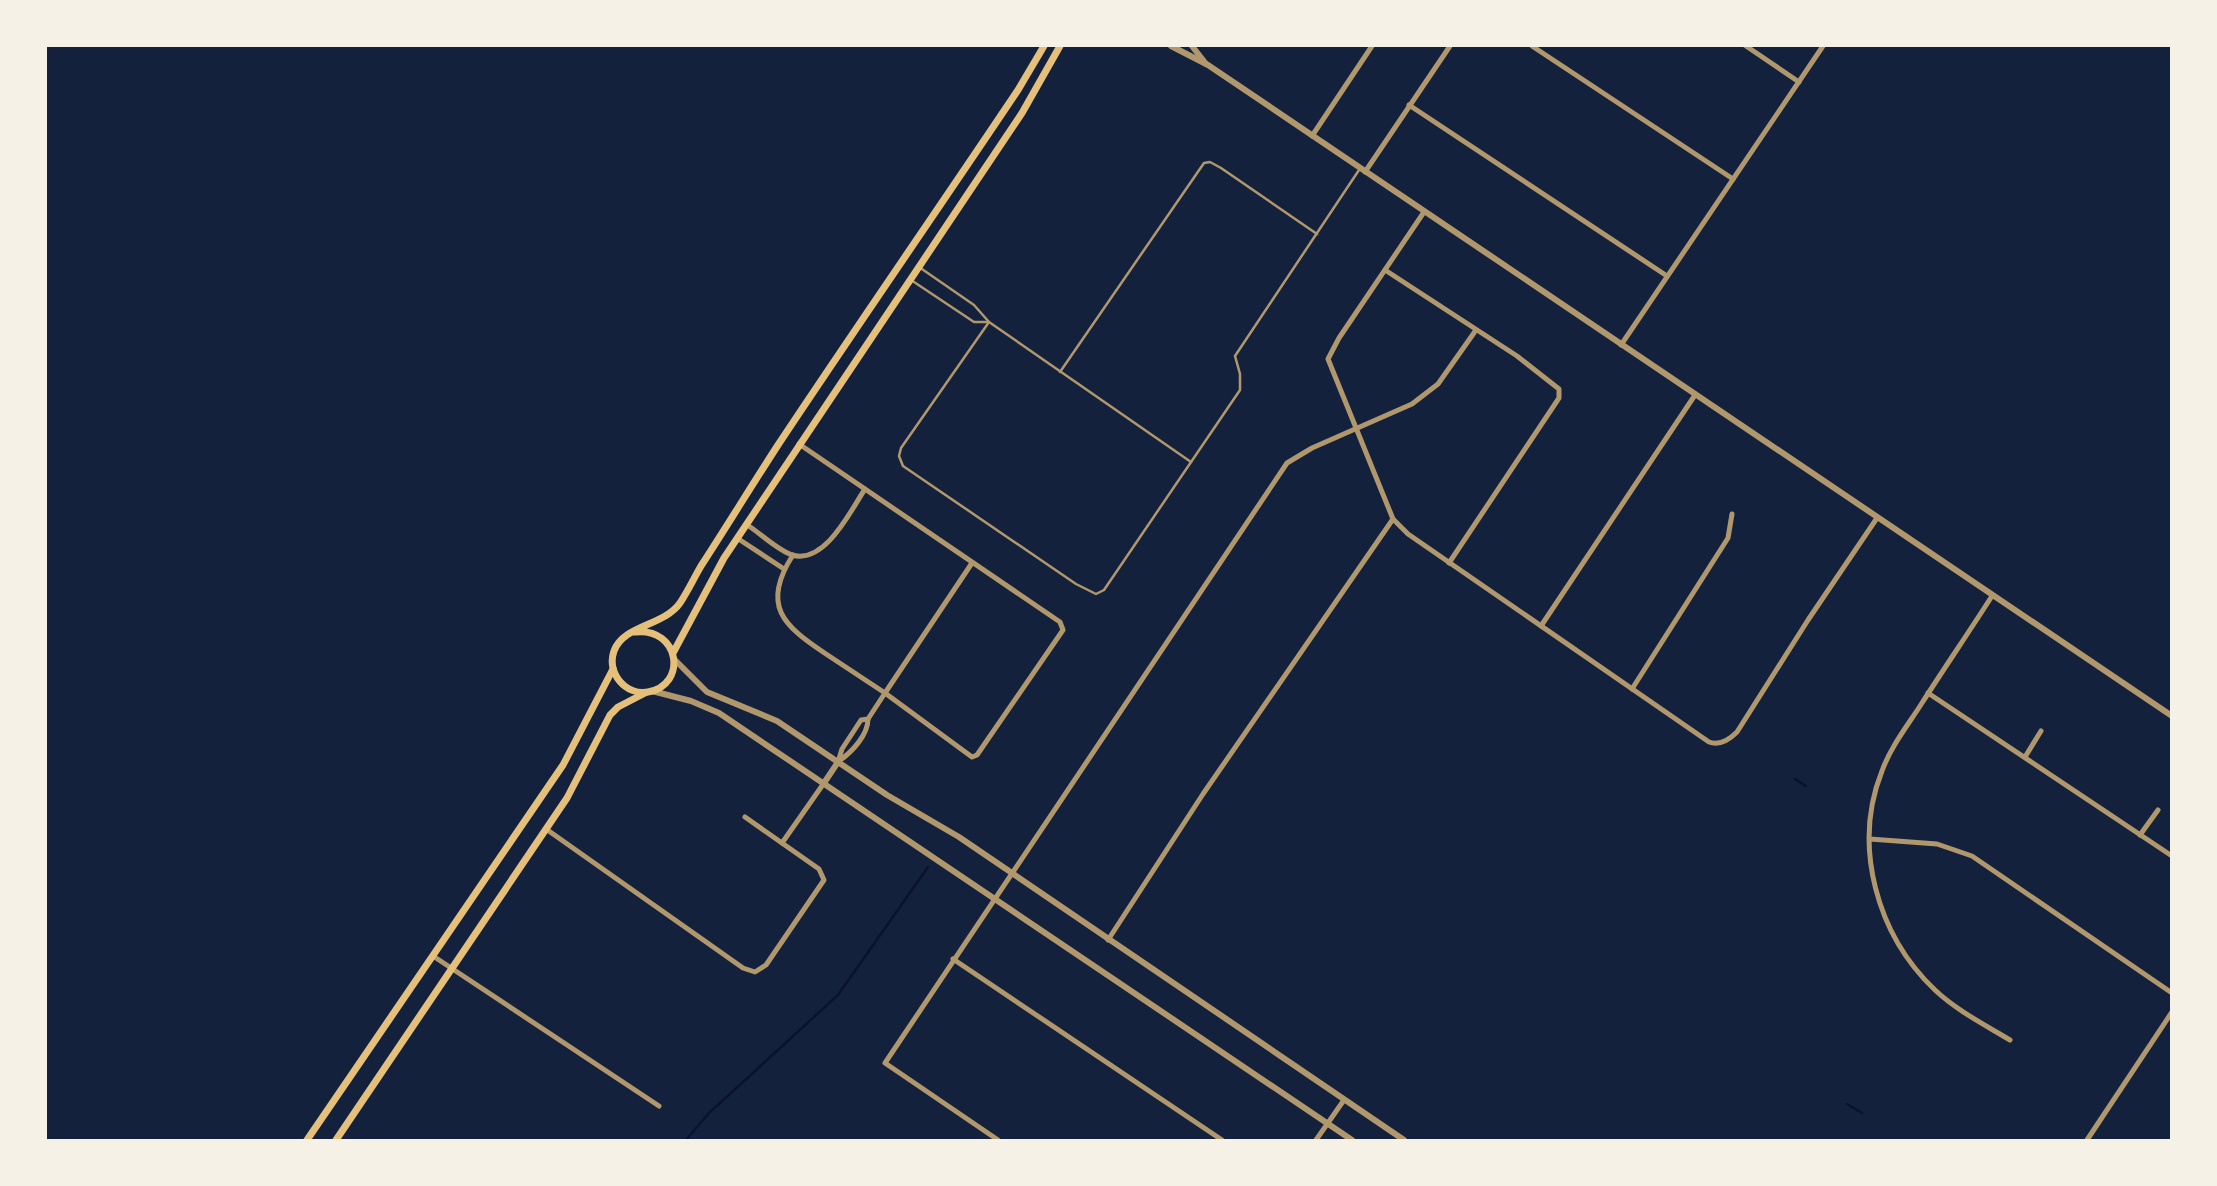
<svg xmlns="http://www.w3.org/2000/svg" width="2217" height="1186" font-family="'Zilla Slab',serif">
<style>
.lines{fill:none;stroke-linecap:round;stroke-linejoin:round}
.stream{stroke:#0b132b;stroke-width:2.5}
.service{stroke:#b1986c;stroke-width:2.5}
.minor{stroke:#b1986c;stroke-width:5}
.tertiary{stroke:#b1986c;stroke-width:6}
.secondary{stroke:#e5c07b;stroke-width:7}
</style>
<rect width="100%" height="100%" fill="#14213d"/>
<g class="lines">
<!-- stream -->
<g class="stream">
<polyline points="1795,779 1806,786"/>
<polyline points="1847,1104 1862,1113"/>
<polyline points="686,1140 708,1114 838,995 928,867"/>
</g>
<!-- service -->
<g class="service">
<polyline points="919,267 974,305 989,322 1191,462"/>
<polyline points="911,280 974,322 989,322"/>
<polyline points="989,322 901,448 899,456 903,466 1076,584 1096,594 1104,590 1240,390 1240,374 1235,356 1359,170"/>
<polyline points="1060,372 1204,163 1210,162 1221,168 1317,234"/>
</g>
<!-- minor -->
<g class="minor">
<polyline points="1532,46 1733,179"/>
<polyline points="1746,46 1799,82"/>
<polyline points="1409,105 1667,276"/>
<polyline points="1312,136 1372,46"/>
<polyline points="1365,172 1450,46"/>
<path d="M 1424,212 L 1339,338 L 1328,359 L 1393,519 L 1408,534 L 1709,742 C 1720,746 1729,740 1737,732 L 1808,620 L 1877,518"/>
<polyline points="1385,270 1517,356 1559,389 1559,398 1449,563"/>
<polyline points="1621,345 1823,46"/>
<polyline points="799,444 1060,622 1063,630 977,755 972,757 885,693 868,719 861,720 842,749 838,762"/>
<path d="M 746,524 C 760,533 777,550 792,555 C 825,565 851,510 865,489"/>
<polyline points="737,538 784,569"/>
<path d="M 793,555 C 760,606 784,626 826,654 C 846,667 865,680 885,693 L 972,563"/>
<path d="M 1992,596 C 1969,632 1945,667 1922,703 C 1908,725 1891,746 1882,771 C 1852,846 1877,935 1935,990 C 1956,1010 1985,1025 2010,1040"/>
<polyline points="1541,626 1695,395"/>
<polyline points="1632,689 1728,538 1732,514"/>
<polyline points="1928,693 2172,856"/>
<polyline points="2025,757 2041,731"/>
<path d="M 839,761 C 852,752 868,735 868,719"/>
<polyline points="546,829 743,968 755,972 766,965 824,880 819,869 745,817"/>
<polyline points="2140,835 2158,810"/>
<polyline points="1870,839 1937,844 1972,856 2172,993"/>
<polyline points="782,843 824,783"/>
<polyline points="1108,940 1203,794 1393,519"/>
<polyline points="433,956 659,1106"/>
<polyline points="953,959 1222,1140"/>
<polyline points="998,1140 885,1063 1287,463 1312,448 1412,404 1438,384 1476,330"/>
<polyline points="1316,1140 1344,1100"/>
<polyline points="2087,1140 2172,1012"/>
</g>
<!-- tertiary -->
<g class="tertiary">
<polyline points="1171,46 1208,65 2172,716"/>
<polyline points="1192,46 1206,64"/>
<polyline points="674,659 707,692 777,721 887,795 959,837 1404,1140"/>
<polyline points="652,691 691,701 719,713 1352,1140"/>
<polyline points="824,783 838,762"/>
</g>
<!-- secondary -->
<g class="secondary">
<path d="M 635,632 C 680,627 688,685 648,692 C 626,696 606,673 614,651 C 623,625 664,626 680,603 C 688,591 694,578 701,566 C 727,526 752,485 778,445 C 857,326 939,208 1018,90 L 1044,46"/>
<polyline points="673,653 724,558 1022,113 1060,46"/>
<polyline points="307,1140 563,765 613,669"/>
<polyline points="336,1140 567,798 610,715 618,707 645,693"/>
</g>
</g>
<!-- border -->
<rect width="2217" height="1186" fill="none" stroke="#f6f1e7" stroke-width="94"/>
</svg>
